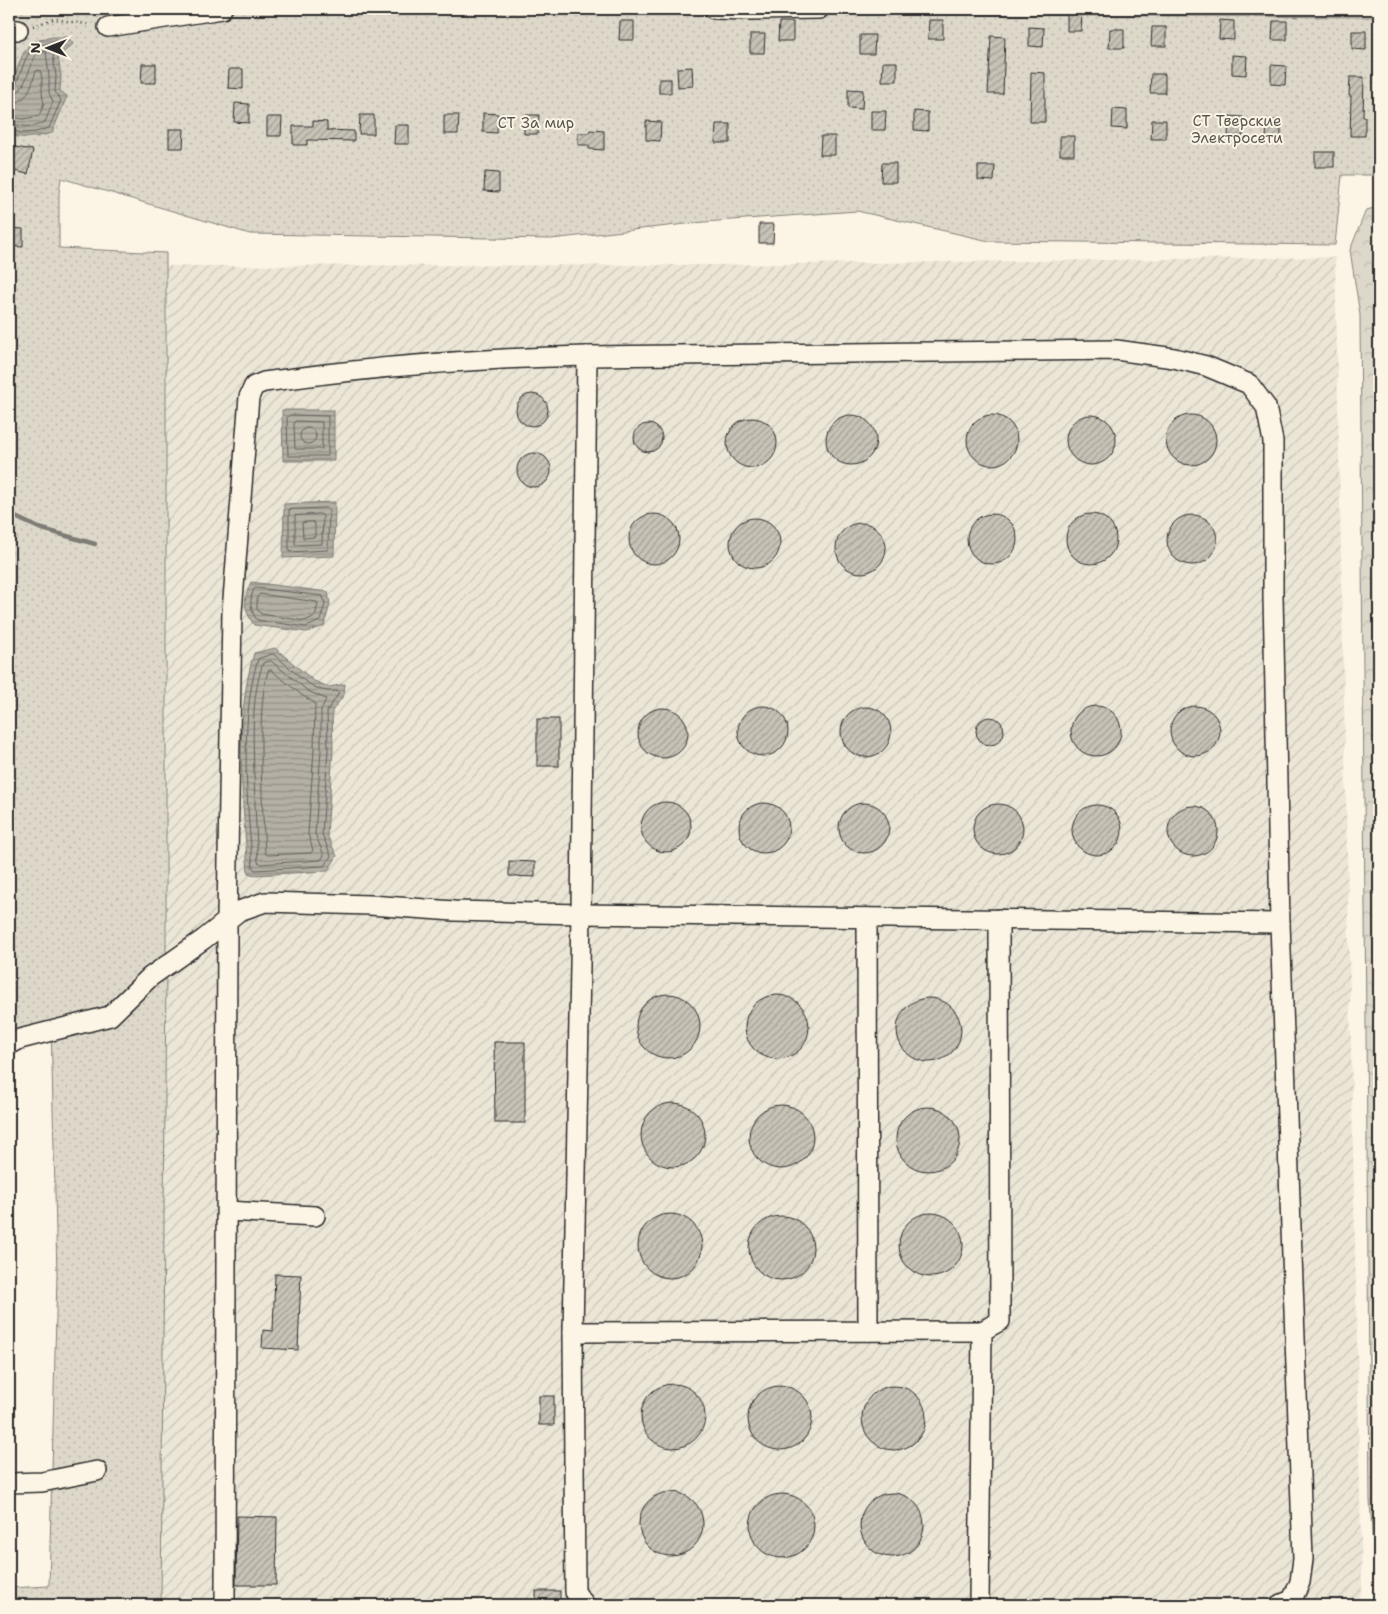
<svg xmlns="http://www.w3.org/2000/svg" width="1388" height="1614" font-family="'Shantell Sans',sans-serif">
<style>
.industrial{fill:url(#industrial-furrows)}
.forest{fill:url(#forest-crowns);stroke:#84827a}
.park{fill:url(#park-dots);stroke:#84827a}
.water{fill:url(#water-rules);stroke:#7d7b74}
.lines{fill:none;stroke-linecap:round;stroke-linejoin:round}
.shore{stroke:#62605c;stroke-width:1}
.stream{stroke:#7d7b74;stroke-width:4.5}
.building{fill:url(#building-hatch);stroke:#2b2b2b}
.minor-casing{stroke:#2b2b2b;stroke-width:22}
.path{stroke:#2b2b2b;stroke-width:2.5;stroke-dasharray:1 4;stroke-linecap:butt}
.minor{stroke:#fcf5e5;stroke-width:19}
.labels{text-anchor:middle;stroke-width:4;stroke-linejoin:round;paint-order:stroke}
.park-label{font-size:15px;fill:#585653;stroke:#fcf5e5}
</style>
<defs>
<pattern id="industrial-furrows" width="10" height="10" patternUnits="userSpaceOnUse" patternTransform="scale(1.25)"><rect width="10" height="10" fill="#ece6d7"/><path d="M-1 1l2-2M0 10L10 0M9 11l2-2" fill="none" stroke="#cbc5b9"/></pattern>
<pattern id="forest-crowns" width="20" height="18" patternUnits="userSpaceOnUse" patternTransform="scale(1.25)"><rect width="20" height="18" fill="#ded8ca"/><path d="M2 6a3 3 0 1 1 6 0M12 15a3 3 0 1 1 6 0" fill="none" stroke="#bfbaae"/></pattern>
<pattern id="park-dots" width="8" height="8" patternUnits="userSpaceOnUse" patternTransform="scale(1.25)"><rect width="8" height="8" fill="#ded8ca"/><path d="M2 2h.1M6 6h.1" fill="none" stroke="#bfbaae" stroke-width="1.8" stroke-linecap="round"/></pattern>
<pattern id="water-rules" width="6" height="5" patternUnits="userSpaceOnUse" patternTransform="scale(1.25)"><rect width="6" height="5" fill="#b4b0a5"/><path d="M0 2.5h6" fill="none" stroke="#938f87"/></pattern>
<pattern id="building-hatch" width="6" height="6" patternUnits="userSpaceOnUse" patternTransform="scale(1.25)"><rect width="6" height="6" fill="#c8c3b7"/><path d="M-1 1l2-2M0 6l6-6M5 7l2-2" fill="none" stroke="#a39f95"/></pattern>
</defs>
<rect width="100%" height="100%" fill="#fcf5e5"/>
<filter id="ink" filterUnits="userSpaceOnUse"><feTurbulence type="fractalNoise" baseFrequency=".02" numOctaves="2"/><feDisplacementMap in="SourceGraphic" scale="10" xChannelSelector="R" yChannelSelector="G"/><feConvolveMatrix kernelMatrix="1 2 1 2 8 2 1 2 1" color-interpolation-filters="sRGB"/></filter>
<g filter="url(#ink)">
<!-- industrial -->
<polygon class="industrial" points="1335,257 1362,1589 1357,1605 161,1605 166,965 166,266 716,265"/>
<!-- forest -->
<polygon class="forest" points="1379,207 1379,1560 1374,1563 1370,1500 1360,315 1350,250 1366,210"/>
<!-- park -->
<polygon class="park" points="9,9 846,9 846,14 1379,17 1379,175 1342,175 1335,245 989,241 857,211 704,222 551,239 250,234 61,178 59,193 59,248 166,253 166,965 161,1605 9,1605 9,1588 49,1586 57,1275 51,1024 17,1036 9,1033"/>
<!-- water -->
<g class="water">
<path d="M 53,37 L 68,37 L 73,44 L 58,57 L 61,76 L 60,91 L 67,96 L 52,133 C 36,137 24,140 9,134 L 9,91 L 22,56 L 31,42 Z"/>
<polygon points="282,410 334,410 334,461 283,461"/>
<polygon points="335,502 334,556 283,558 284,504"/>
<path d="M 251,582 L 328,592 L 330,604 L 324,626 L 307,632 L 254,625 C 243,608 243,600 251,582 Z"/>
<path d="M 275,648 L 314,681 L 329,687 L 345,684 L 344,695 L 332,711 L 333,750 L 327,835 L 337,856 L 328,871 L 255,875 L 248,873 C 243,801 233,723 254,653 Z"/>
</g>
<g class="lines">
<!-- shore -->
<g class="shore">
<polyline points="9,90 15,87 26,58 34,47 53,42 62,43 62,46 53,56 56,76 55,92 61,100 49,128 36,132 22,133 9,130"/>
<path d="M 9,97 C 25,95 29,66 37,53 L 46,51 L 49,77 L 49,93 L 53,102 L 45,122 C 30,130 23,125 9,124"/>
<path d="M 9,104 C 28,103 31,86 36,71 L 40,70 C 44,81 40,92 44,103 L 39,116 L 23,119 L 9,116"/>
<polygon points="290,415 328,416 328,456 288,456 287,418"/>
<polygon points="296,421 322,422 322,449 295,449 294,424"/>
<circle cx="308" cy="436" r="8"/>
<polygon points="327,508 329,510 328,550 289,552 289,510"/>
<polygon points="320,514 323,516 322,544 295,545 295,516"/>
<polygon points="313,522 315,524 315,537 303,538 302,523"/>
<path d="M 256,588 L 323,596 L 325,604 L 320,621 L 306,627 L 257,620 C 250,610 249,600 254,589 Z"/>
<polygon points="260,594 317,602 318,604 315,616 305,621 261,614 257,609 257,598"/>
<path d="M 273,654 C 292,667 311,695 336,691 L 339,693 L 327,711 L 328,750 L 322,834 L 331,856 L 324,866 L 255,870 L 253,868 C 247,805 239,720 258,659 Z"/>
<path d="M 271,661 L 308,691 L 326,699 L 321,710 L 321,750 L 315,834 L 324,855 L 321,860 L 261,864 L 258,862 C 256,832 255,803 254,774 C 253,737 251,698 263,663 Z"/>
<path d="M 271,670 L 303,696 L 315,703 L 314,750 L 308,834 L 313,850 L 311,853 L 268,855 L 265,853 C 263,818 261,783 261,748 C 261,723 261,695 268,671 Z"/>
</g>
<!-- stream -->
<polyline class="stream" points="9,514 39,528 95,544"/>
</g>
<!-- building -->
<g class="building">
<polygon points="1067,12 1082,12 1081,31 1067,31"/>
<polygon points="929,20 943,20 943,39 928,39"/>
<polygon points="1220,20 1234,21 1234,40 1219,39"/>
<polygon points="620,21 634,21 634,40 619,40"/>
<polygon points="1273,21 1287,21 1287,40 1272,40"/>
<polygon points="779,22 793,22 793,41 778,41"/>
<polygon points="1029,27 1044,28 1043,47 1029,46"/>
<polygon points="1152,27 1166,27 1166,46 1151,46"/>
<polygon points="1110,29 1124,29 1124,48 1109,48"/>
<polygon points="1352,31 1366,31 1366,50 1352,49"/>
<polygon points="750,34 765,34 764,53 750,53"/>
<polygon points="860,35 875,35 874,54 860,54"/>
<polygon points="991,36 1005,37 1003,94 988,94"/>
<polygon points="1232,55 1247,56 1246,75 1232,74"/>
<polygon points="883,62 897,62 897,81 882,81"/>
<polygon points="142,64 156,64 156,83 141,83"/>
<polygon points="1271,65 1286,66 1285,85 1271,84"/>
<polygon points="692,67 693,86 678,87 677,68"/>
<polygon points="229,69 243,69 243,89 228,88"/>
<polygon points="1031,72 1045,73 1045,122 1030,122"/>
<polygon points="1151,74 1165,74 1165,93 1150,93"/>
<polygon points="1350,77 1364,77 1363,117 1365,117 1365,136 1350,136 1351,96 1349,96"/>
<rect x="659" y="79" width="12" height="14"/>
<polygon points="848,89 863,90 862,109 848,108"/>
<polygon points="235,103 249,104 249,123 234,122"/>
<polygon points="1113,109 1127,110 1127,129 1112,128"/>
<polygon points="871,111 886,111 885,130 871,130"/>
<polygon points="914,111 928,112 928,131 914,130"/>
<polygon points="483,113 498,114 497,133 483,132"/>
<polygon points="360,115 374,115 374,134 359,134"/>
<polygon points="444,115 459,115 458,134 444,134"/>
<polygon points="524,115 539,115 538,134 524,134"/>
<polygon points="1229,116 1243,117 1243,136 1228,136"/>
<polygon points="267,117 282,117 281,136 267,136"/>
<polygon points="1152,120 1166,120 1166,139 1151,139"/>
<polygon points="1267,120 1281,120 1281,139 1266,139"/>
<polygon points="313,121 327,122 327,130 354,131 354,141 307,140 307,145 293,145 293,126 313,126"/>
<polygon points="646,121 661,122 660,141 646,140"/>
<polygon points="716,124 730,124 730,143 715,143"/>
<polygon points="395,125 409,125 409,144 394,144"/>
<polygon points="169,129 184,129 183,148 169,148"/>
<polygon points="590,130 604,131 604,150 589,149 589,145 578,145 578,133 589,133"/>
<polygon points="821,136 835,136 835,155 820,155"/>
<rect x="1060" y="136" width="14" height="19"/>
<polygon points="9,146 33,150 28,174 9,170"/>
<rect x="1315" y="152" width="19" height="15"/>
<polygon points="882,163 896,163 896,182 881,182"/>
<polygon points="978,166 995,166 994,181 978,180"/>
<polygon points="485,172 499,173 499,192 484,191"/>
<polygon points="759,224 774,224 773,243 759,243"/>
<polygon points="9,228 23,229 23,247 9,246"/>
<circle cx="532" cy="410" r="16"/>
<circle cx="851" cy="440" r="25"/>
<circle cx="1091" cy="440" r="25"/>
<circle cx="992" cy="440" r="25"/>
<circle cx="1191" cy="440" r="25"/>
<circle cx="752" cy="443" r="25"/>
<circle cx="648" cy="438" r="14"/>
<circle cx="534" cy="470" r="17"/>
<circle cx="1091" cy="539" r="25"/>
<circle cx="992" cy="539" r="25"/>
<circle cx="654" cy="539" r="25"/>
<circle cx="1192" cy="540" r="25"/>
<circle cx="755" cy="543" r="25"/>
<circle cx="861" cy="548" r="25"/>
<circle cx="1195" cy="731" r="25"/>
<circle cx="1096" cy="731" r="25"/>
<circle cx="763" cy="731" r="25"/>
<circle cx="866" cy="732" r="25"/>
<circle cx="663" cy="733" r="25"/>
<circle cx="990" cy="731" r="14"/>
<rect x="537" y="719" width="22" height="47"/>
<circle cx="666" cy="827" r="25"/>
<circle cx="764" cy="828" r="25"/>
<circle cx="864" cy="828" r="25"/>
<circle cx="998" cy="829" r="25"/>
<circle cx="1097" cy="830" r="25"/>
<circle cx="1193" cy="831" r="25"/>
<polygon points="509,861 535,862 535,877 509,876"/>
<circle cx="668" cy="1026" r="32"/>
<circle cx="777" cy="1027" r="32"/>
<circle cx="929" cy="1030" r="32"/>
<polygon points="494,1042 525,1042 525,1123 495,1123"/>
<circle cx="673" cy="1135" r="32"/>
<circle cx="781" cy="1137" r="32"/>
<circle cx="928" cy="1139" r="32"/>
<circle cx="931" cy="1245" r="32"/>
<circle cx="670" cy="1246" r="32"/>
<circle cx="781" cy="1248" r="32"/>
<polygon points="275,1274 301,1275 298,1350 262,1348 263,1330 273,1331"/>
<circle cx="673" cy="1416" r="32"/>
<circle cx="894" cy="1418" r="32"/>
<circle cx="780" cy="1418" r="32"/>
<rect x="539" y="1396" width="15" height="29"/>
<circle cx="671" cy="1524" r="32"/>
<circle cx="892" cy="1525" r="32"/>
<circle cx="782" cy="1526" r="32"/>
<polygon points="237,1516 277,1517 276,1585 236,1585"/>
<rect x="536" y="1591" width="24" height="14"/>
</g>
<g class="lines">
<defs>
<g id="minor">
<polyline points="714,9 747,10 819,9"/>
<polyline points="108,27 222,9"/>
<polyline points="9,30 18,30"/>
<polyline points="867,918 868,1331"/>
<polyline points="9,1045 20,1039 110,1016 150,977 204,939 239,911 265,902 370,905 454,911 581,914 1280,923"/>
<polyline points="227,1211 315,1216"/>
<polyline points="573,1332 982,1331"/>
<polyline points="9,1483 42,1482 97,1471"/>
<path d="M 225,1605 L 227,919 L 232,612 L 249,397 L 254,386 L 264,382 C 371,367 479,358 587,356"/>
<polyline points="585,1605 575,1592 573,1332 581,914 587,356 1116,350 1174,358 1206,366 1249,384 1266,407 1273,441 1273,596 1280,923 1303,1559 1300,1582 1292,1600 1279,1605"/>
<polyline points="979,1605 982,1331 1000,1321 999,919"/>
</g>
</defs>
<!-- minor casing -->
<use href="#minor" class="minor-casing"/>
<!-- path -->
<polyline class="path" points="33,26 54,19 91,25"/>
<!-- minor -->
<use href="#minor" class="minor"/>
</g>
</g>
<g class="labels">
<!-- park labels -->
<g class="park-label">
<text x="1237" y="126">СТ Тверские<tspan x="1237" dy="17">Электросети</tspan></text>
<text x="536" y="128">СТ За мир</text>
</g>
</g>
<!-- margin -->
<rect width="1388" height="1614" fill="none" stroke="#fcf5e5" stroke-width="30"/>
<rect x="15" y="15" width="1358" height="1584" fill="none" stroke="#2b2b2b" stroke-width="2" filter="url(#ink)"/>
<!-- north arrow -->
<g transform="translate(48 48) rotate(270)" stroke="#fcf5e5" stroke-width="4" paint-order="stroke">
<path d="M0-4L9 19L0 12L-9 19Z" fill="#2b2b2b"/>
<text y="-8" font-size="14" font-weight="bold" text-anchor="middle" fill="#2b2b2b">N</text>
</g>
</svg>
